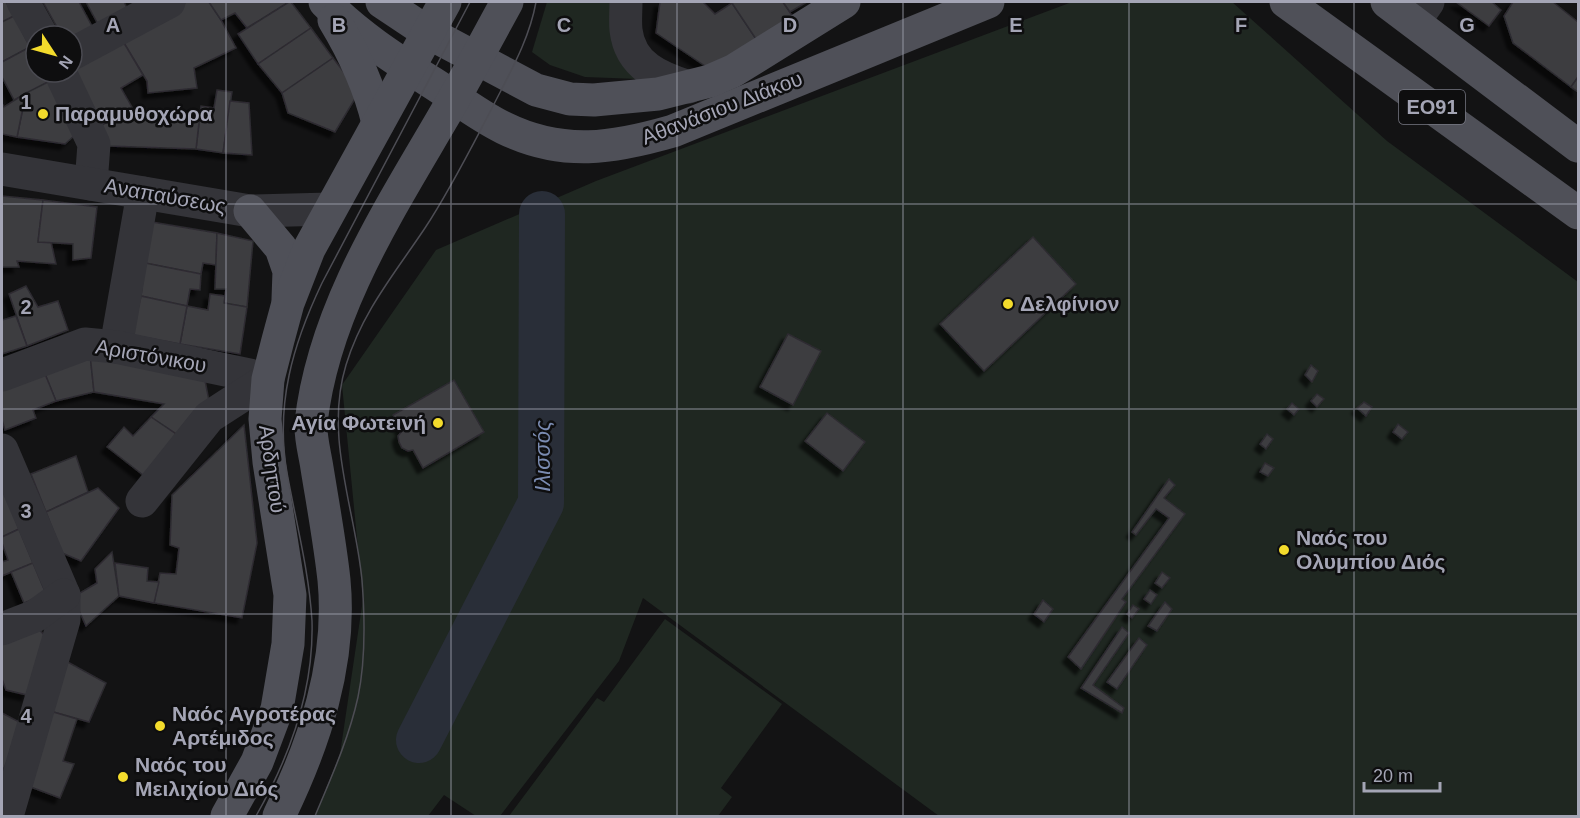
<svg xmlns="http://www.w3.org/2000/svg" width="1580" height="818" font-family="Arial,sans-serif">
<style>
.green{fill:#1f2721}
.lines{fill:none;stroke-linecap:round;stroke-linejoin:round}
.river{stroke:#292e38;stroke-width:46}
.building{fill:#3d3c41;stroke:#2d2c30;stroke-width:1.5;filter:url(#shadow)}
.minor{stroke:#343439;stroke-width:33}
.major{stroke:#4f5058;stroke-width:33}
.tram{stroke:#4d4d54;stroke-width:1.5}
.grid{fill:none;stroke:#a4a5b5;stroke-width:1.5;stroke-opacity:0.55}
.poi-dot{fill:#f3db2c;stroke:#0e0e0f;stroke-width:2}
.labels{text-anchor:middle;stroke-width:5;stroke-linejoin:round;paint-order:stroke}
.shield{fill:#0e0e0f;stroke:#777883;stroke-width:1.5}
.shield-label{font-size:20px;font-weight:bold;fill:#a4a5b5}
.street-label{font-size:21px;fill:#a4a5b5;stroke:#0e0e0f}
.poi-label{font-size:21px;font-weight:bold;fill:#a4a5b5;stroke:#0e0e0f;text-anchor:start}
.water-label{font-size:22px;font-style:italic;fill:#7a8bb1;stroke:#0e0e0f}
.grid-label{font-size:20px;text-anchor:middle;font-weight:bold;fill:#a4a5b5;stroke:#0e0e0f;stroke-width:5;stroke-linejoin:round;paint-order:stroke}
</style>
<defs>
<filter id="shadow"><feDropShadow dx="-5.5" dy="5.5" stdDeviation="1.5" flood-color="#0009"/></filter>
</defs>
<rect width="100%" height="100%" fill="#131314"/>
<!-- green -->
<g class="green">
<polygon points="547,2 616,2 638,79 585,77 550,65 532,52"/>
<polygon points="1072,2 1232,2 1387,141 1578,282 1578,816 939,816 643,598 619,661 500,816 476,816 444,795 428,816 315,816 340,754 363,599 342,385 436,250 596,181"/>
<polygon points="665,619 782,704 721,788 732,797 718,816 509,816 597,698 604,702"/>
</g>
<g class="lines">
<!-- river -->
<polyline class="river" points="419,740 541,503 542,214"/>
</g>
<!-- building -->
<g class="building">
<polygon points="2,2 6,2 14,16 2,22"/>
<polygon points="43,2 79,2 93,28 72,36 62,36"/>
<polygon points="86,2 124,2 128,10 99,26"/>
<polygon points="186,2 209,2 221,20 236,48 194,68 197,88 148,93 147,81 121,38"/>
<polygon points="209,2 289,2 247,28 235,13 221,20"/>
<polygon points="289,2 291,2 311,28 258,64 238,34"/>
<polygon points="660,2 703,2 715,14 732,3 758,42 708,68 656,33"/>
<polygon points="734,2 783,2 795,20 758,42 732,3"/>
<polygon points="783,2 807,2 790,12"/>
<polygon points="1456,2 1492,2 1501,10 1489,26"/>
<polygon points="1513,2 1553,2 1578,22 1578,77 1571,87 1513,43 1504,16"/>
<polygon points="14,16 30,47 2,62 2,22"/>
<polygon points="311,28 333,58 282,93 258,64"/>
<polygon points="121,38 143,75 121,88 133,109 98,127 70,72"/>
<polygon points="30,47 36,58 36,72 43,72 48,82 14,100 2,77 2,62"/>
<polygon points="333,58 359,92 335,132 288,113 282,93"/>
<polygon points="1578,77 1578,92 1571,87"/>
<polygon points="48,82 75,135 65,144 17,137 26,93"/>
<polygon points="217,90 232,92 223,153 196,149 201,106 214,108"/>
<polygon points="26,93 17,137 2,134 2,103 4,107"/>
<polygon points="230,101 249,103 252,155 223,153"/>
<polygon points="133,109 200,114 196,149 107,146 98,127"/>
<polygon points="2,196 43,200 38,242 51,242 56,264 17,261 19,267 2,267"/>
<polygon points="43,200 97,207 91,258 73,260 73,244 38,242"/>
<polygon points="152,222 217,233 216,265 203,263 201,274 145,263"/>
<polygon points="217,233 253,241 247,307 224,303 226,289 215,289"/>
<polygon points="1033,237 1076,284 984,371 940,324"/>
<polygon points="145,263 201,274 200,290 190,289 187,306 141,296"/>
<polygon points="26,286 38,307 58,301 68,330 27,346 9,294"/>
<polygon points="210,294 225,296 224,303 247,307 240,354 180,344 187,306 208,310"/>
<polygon points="141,296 187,306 180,344 132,335"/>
<polygon points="16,316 27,346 2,354 2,320"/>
<polygon points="788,334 821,351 793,405 760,387"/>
<polygon points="90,354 94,392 56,401 43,369"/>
<polygon points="90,354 204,375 209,401 179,436 151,417 164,404 94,392"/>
<polygon points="1311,365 1318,371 1312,382 1305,375"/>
<polygon points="43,369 56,401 33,410 36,418 5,430 2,420 2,387"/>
<polygon points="454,380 484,432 423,468 413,450 408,451 402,448 399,442 398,436 402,431 393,415"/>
<polygon points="1317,394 1324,399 1317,407 1311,401"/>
<polygon points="1364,402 1372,407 1366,416 1357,408"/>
<polygon points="1292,403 1299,409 1294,415 1287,409"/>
<polygon points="827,413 865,442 843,471 805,441"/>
<polygon points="151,417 179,436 143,475 107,447 124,427 133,436"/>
<polygon points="1398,424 1408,432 1402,439 1393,432"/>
<polygon points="244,425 257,543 242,618 154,603 160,573 176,574 179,548 170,545 172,495"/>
<polygon points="1267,434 1273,439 1266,449 1260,444"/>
<polygon points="76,456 88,492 46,512 31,474"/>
<polygon points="1265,463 1274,468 1268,476 1260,472"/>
<polygon points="1169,479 1175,485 1164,498 1185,514 1122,599 1126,602 1081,669 1068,657 1169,518 1156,509 1136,535 1132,532"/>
<polygon points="2,486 19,529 2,537"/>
<polygon points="98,488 119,508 81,561 62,553 46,512"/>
<polygon points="19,529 33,563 2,576 2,562 8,560 2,543 2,537"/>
<polygon points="112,552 119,596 86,626 73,597 97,583 95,569"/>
<polygon points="33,563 46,594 24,603 11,572"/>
<polygon points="115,563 148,568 147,581 159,582 154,603 119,596"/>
<polygon points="1162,572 1170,578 1162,588 1155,583"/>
<polygon points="1150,590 1157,595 1151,604 1144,599"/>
<polygon points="1043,600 1053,609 1044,622 1034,614"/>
<polygon points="1165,602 1172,609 1157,631 1148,626"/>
<polygon points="1133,605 1139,609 1132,618 1127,614"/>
<polygon points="34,624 46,637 27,695 6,690 2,679 2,639"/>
<polygon points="1122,627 1129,633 1093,685 1124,708 1122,713 1081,688"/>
<polygon points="1139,638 1147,645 1117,689 1107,682"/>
<polygon points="64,660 106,683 89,722 50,711"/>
<polygon points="50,711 77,719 63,761 74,764 60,798 28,786"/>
<polygon points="2,713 25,725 2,772"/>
</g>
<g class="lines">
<!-- minor -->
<g class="minor">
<polyline points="23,2 42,36"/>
<path d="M 626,2 C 626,11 625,21 626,30 C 630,66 660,78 689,87"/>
<polyline points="1414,22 1428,2"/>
<polyline points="72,54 169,2"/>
<polyline points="60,72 94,144 91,184"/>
<polyline points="2,169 250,211 330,209"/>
<polyline points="116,347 143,193"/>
<polyline points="2,375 85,344 116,347 268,379"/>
<polyline points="2,450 64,595 64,620 7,816"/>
<polyline points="142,501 209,417 268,379"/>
<polyline points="2,629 35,616 64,595"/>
</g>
<!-- major -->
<g class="major">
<path d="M 325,2 C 356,34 393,58 431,82 C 455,97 479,116 504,128 C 563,157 614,148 673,131 L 988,2"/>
<polyline points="382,2 427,32 536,90 570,99 594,100 658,94 710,81 733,71 844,2"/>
<polyline points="1286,2 1578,213"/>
<polyline points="1387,2 1578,146"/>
<path d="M 334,20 C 354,53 369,85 378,123"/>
<polyline points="250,211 281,248 289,271 288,299"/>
<polyline points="227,816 257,762 277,709 288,644 290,595 269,462 265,419 268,379 278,340 288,303 309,249 445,2"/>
<path d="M 279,816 C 314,744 342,663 334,580 C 330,543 323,505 317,468 C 315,454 310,437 311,423 C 323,313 386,215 441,121 C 464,82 485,42 507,2"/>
</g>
<!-- tram -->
<g class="tram">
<path d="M 256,816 C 289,758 314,690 312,621 C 309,571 296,522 287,473 C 275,404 293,344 322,283 L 470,2"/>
<path d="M 315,816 C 331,778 349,738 358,697 C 366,659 365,619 362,580 C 355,508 324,437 346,365 C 362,312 395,273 425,228 C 450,190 470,150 491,110 C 509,74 529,41 536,2"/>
</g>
</g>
<!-- grid -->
<path class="grid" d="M 226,2 L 226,816M 451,2 L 451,816M 677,2 L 677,816M 903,2 L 903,816M 1129,2 L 1129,816M 1354,2 L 1354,816M 2,204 L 1578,204M 2,409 L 1578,409M 2,614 L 1578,614"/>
<!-- markers -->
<g class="poi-dot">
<circle cx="43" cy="114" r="6"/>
<circle cx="1008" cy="304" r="6"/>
<circle cx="438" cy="423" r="6"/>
<circle cx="1284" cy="550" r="6"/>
<circle cx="160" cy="726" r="6"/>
<circle cx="123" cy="777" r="6"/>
</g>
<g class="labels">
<!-- shield labels -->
<rect class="shield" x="1399" y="90" width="66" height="34" rx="4.5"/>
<g class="shield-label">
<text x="1432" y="114">ΕΟ91</text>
</g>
<!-- street labels -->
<g class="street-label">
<text transform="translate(722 108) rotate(-21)" y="7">Αθανάσιου Διάκου</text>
<text transform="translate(165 196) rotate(10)" y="7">Αναπαύσεως</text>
<text transform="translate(151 356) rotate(10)" y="7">Αριστόνικου</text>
<text transform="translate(272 469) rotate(82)" y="7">Αρδηττού</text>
</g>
<!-- poi labels -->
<g class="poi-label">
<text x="55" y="121">Παραμυθοχώρα</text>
<text x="1020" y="311">Δελφίνιον</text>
<text x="426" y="430" text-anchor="end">Αγία Φωτεινή</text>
<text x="1296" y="545">Ναός του<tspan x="1296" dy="24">Ολυμπίου Διός</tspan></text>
<text x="172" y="721">Ναός Αγροτέρας<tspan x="172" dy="24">Αρτέμιδος</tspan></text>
<text x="135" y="772">Ναός του<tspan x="135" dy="24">Μειλιχίου Διός</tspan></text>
</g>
<!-- water labels -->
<g class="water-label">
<text transform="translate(542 456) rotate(-90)" y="8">Ιλισσός</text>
</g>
</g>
<g class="grid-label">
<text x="113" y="32">A</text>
<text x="339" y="32">B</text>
<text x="564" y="32">C</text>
<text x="790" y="32">D</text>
<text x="1016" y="32">E</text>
<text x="1241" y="32">F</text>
<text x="1467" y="32">G</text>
<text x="26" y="109">1</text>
<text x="26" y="314">2</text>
<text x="26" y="518">3</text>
<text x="26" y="723">4</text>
</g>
<!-- border -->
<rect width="1580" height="818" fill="none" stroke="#a4a5b5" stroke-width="6"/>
<!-- north arrow -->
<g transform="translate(54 54) rotate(126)"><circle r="28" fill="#0e0e0f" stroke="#4a4a51" stroke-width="1.5"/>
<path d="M0-4.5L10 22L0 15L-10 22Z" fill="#f3db2c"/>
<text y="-9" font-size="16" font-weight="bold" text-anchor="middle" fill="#a4a5b5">N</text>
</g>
<!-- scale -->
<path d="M1364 782v9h76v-9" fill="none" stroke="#a4a5b5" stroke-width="3"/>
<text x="1373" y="782" font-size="18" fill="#a4a5b5" stroke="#0e0e0f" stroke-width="4.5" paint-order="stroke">20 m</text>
</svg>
